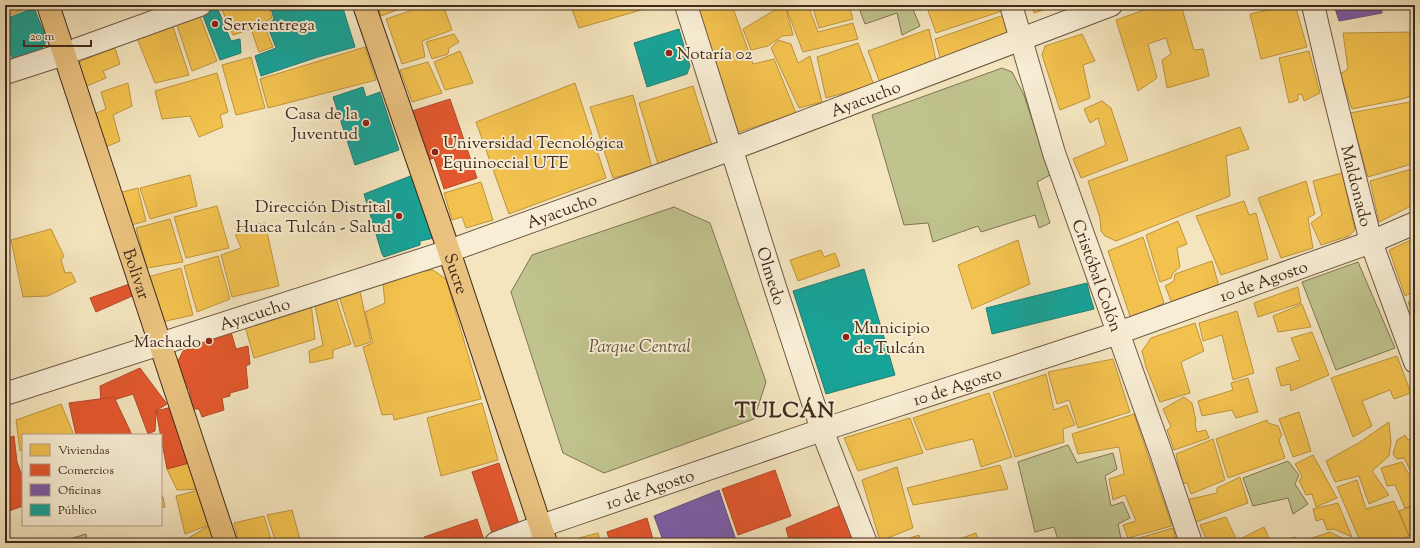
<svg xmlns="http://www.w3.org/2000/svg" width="1420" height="548" font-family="'Sorts Mill Goudy',serif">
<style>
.green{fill:#c0c38e;stroke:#807655}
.homes{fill:#f2c14e;stroke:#bd933f}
.shops{fill:#e4572e;stroke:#b34929}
.offices{fill:#7b5ea7;stroke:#6a4e7d}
.public{fill:#17a398;stroke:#247e73}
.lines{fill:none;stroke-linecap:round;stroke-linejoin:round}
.minor-casing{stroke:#6e5844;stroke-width:24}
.major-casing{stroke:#41291c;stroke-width:24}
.minor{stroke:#f8eed5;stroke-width:22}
.major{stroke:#eac27f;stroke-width:22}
.poi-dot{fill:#8f2418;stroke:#f8eed5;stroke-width:1.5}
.labels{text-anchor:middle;stroke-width:4;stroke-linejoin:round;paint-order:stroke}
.poi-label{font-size:17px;fill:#41291c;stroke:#f8eed5;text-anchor:start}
.street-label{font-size:17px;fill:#41291c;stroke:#f8eed5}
.park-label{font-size:17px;font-style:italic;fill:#615038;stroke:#f8eed5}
.district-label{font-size:21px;font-weight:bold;letter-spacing:1px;fill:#41291c;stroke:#f8eed5}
</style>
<rect width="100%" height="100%" fill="#f4e5be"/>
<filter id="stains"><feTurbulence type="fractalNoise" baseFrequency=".005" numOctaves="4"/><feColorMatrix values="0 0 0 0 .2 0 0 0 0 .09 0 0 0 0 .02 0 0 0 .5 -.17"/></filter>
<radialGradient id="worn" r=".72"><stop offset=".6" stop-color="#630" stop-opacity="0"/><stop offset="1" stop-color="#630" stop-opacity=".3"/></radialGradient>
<!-- green -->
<g class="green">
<polygon points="858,5 911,5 920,26 902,35 897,13 865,24"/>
<polygon points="1002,68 1012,72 1024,95 1050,175 1037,182 1050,223 1039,228 1035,215 981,232 978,226 933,242 928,223 904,225 872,115"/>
<polygon points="674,207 710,223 766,382 754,419 604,473 563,453 511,292 532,255"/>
<polygon points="1358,262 1395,348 1336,370 1302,282"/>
<polygon points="1068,445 1077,463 1113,453 1117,469 1105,476 1111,506 1123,502 1130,518 1118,524 1121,539 1108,542 1108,543 1059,543 1054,527 1035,532 1018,462"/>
<polygon points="1288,461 1299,475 1295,484 1308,504 1293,514 1288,498 1253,506 1243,478"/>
<polygon points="86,534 87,543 56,543"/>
</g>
<!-- homes -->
<g class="homes">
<polygon points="5,5 33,5 33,6 5,17"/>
<polygon points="220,5 268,5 272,18 263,23 273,47 259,52 251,29 233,35"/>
<polygon points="377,5 411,5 381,16"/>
<polygon points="427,5 443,5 452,30 422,41 425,57 402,64 386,19"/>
<polygon points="579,5 658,5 579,28 571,7"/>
<polygon points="692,5 732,5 753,64 774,59 796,113 736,133"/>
<polygon points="783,5 785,5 793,35 782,36 768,46 751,50 743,29"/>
<polygon points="802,5 808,5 818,32 853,23 858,39 803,52 787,10"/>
<polygon points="812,5 849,5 853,19 819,28"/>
<polygon points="926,5 1000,5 1002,11 936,33"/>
<polygon points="1031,5 1059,5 1034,13"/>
<polygon points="1158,5 1181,5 1194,50 1203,49 1209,76 1167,88 1162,60 1171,54 1166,38 1148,44 1157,78 1138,91 1116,20"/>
<polygon points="1248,5 1264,5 1249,8"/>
<polygon points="1290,5 1295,5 1307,47 1261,59 1250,14"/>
<polygon points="199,14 217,61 192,71 177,25"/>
<polygon points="1004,15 1009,34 941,61 935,39"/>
<polygon points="173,27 189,75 155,83 137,38"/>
<polygon points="929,29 937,64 880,83 868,51"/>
<polygon points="1415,32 1415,95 1402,99 1352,109 1340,74 1348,69 1343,33"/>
<polygon points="454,34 459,42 449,48 448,54 432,59 426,42"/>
<polygon points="1082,34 1095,61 1083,65 1090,98 1060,110 1042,55 1045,46"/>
<polygon points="778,40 791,44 798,63 810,56 822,102 799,108 771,48"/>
<polygon points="858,43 874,85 826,98 817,57"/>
<polygon points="365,47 376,80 268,108 260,79"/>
<polygon points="115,48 120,64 103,71 106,78 87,86 79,69 80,61"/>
<polygon points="460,51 473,83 445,90 434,62"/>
<polygon points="1309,51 1320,93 1304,101 1302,94 1298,95 1298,100 1289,103 1279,58"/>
<polygon points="251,57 265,108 236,115 222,65"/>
<polygon points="428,62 442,93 412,102 400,70"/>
<polygon points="217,73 228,112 220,115 223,127 199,137 190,116 162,119 155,91"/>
<polygon points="128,83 132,106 113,115 120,141 106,147 94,114 106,109 101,92"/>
<polygon points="575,83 606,178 509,214 476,122"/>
<polygon points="693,86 713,149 659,167 639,103"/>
<polygon points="633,95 652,168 613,178 590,107"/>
<polygon points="1102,101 1111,108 1128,160 1081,178 1073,159 1106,145 1098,118 1090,123 1084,109"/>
<polygon points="1415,101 1415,163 1368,177 1350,113"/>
<polygon points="1240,127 1249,149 1226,156 1230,196 1116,241 1105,236 1101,231 1100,218 1088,181"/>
<polygon points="1415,168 1415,204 1379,222 1370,181"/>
<polygon points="1342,173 1355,230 1349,236 1321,245 1311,223 1322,215 1313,181"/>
<polygon points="190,175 197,206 150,219 140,188"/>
<polygon points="1306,181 1315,214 1308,218 1313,248 1281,258 1258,198"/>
<polygon points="481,182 493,220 466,228 462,217 452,220 444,193"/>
<polygon points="138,188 146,221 128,226 126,205 122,192"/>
<polygon points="1244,201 1249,215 1256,213 1268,259 1221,275 1196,216"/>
<polygon points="217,206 229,248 186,258 174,217"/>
<polygon points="170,219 183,262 147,268 136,228"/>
<polygon points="1178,221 1187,244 1177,248 1180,267 1173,273 1171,278 1160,282 1146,235"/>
<polygon points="265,223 279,286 232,297 221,255 241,248 236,236 236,227"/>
<polygon points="51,229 64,256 61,260 65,273 71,272 76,282 48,296 23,297 11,240"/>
<polygon points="1143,237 1164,303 1131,319 1108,251"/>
<polygon points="1415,238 1415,291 1405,296 1389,250"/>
<polygon points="1018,240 1030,284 972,309 958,265"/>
<polygon points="821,250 824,257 835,253 840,266 798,281 790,260"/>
<polygon points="218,256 230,299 197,312 184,266"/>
<polygon points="1212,261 1219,287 1172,303 1165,286 1174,281 1175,274"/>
<polygon points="181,268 193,315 162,322 148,277"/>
<polygon points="433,270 446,279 481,399 394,420 393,414 382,415 363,347 373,343 365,312 385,303 383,285 411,273"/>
<polygon points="1298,287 1301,303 1258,317 1254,303"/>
<polygon points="360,291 371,342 355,347 339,296"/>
<polygon points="335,295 351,344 333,350 333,358 310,363 309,351 323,345 314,301"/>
<polygon points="1415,299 1415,320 1408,302"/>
<polygon points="311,302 315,339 254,358 245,326"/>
<polygon points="1302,304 1311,327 1278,332 1273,316"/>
<polygon points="1237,311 1254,373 1233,380 1222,335 1203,341 1199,323"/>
<polygon points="1195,323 1204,351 1181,362 1190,393 1160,402 1146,367 1142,351 1151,338"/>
<polygon points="1312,332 1329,375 1291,391 1290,384 1281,386 1276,368 1300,360 1291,338"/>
<polygon points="5,341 10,372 5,373"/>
<polygon points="1397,356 1411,393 1394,399 1390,390 1362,401 1372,426 1353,437 1331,378"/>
<polygon points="1113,359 1130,412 1078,428 1069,400 1057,404 1048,372"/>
<polygon points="1046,374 1054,410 1067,405 1075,425 1063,429 1064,442 1015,457 993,392"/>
<polygon points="1248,378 1258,412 1236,418 1232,410 1202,416 1198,401 1233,390 1231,383"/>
<polygon points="989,393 1012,457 981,467 973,439 926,450 913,418"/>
<polygon points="1184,397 1192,403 1196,421 1195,424 1197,432 1206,430 1209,438 1174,450 1167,430 1171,427 1163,409"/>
<polygon points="482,403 498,460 441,476 427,418"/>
<polygon points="61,404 74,435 23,435 23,450 20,451 16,420"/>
<polygon points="1299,412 1311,451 1293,457 1279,419"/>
<polygon points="1134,414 1172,526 1128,538 1123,525 1136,521 1125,495 1113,500 1109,479 1124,474 1119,447 1078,454 1072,434"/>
<polygon points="910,418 923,453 858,471 844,438"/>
<polygon points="1267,420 1268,423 1278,426 1282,435 1279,440 1285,458 1228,478 1216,439"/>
<polygon points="1389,422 1391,443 1389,456 1372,471 1389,495 1369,504 1359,476 1335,482 1326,461 1360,442"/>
<polygon points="1405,435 1408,440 1415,437 1415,480 1404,458 1397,459 1393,454 1397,440"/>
<polygon points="1213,439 1225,480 1191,494 1187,483 1182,484 1176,454"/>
<polygon points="1313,455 1337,498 1316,507 1312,494 1306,495 1299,481 1302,476 1295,464"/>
<polygon points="1402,462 1415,485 1415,505 1405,508 1395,485 1387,486 1381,468"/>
<polygon points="189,463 203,489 177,490 167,469"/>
<polygon points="1000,465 1008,489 913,505 907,488"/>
<polygon points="897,467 913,528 880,541 862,480"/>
<polygon points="1240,477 1248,503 1193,523 1186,500 1217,493 1217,488"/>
<polygon points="1357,480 1366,509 1394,501 1409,536 1390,543 1361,543 1337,487"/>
<polygon points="203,489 212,524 185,534 176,496"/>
<polygon points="161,497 163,497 165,507 161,508"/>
<polygon points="1338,503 1352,537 1334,529 1327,530 1323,519 1316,521 1313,509"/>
<polygon points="1415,505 1415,533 1409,536 1399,511"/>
<polygon points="292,510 301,543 276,543 267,515"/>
<polygon points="264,516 272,543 239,543 234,523"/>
<polygon points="1226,517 1238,543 1208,543 1200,525"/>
<polygon points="212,524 218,543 186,543 185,540"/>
<polygon points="1264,527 1271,543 1244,543 1242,538"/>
<polygon points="1173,528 1177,543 1122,543"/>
<polygon points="1330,532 1352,543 1287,543 1286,540 1295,537 1300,542"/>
<polygon points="598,533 601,543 559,543"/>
<polygon points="976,533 979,543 948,543"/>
<polygon points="919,535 921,543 895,543"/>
</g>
<!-- shops -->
<g class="shops">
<polygon points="5,48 10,59 5,61"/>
<polygon points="450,99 477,178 444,189 434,158 428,160 412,111"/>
<polygon points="135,282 139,293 96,312 90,298"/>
<polygon points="229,325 236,349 248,346 250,364 246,366 248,388 230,393 230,396 222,398 224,410 202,417 199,409 193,409 189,389 181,386 176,365 183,351 192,348 197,337"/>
<polygon points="140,368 167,404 156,411 155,431 148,434 133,394 101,404 100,386"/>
<polygon points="114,397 132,435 76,435 69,403"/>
<polygon points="172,407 189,463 167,469 156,411"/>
<polygon points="14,436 17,462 23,479 23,506 9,511 5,515 5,439"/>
<polygon points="499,463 519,524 492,533 472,472"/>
<polygon points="775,470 791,516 738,535 722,489"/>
<polygon points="844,504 858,543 790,543 786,528"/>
<polygon points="647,518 654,543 610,543 607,532"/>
<polygon points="477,519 485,543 425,543 424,537"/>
</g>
<!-- offices -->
<g class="offices">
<polygon points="1334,5 1381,5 1382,13 1339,21"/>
<polygon points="719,490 737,543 664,543 654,516"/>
</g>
<!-- public -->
<g class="public">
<polygon points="270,5 342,5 355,47 318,57 261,76 255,56 276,48 267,25 274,19"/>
<polygon points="217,7 231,41 240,39 241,53 220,60 201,11"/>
<polygon points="34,8 45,35 46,42 39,53 15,64 5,41 5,19"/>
<polygon points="679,29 690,66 687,74 647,87 634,43"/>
<polygon points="363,87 366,97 380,92 399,150 355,165 333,97"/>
<polygon points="413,175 434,238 420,241 420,245 384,257 382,254 364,194"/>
<polygon points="864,269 895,375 826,394 793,291"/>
<polygon points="1087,283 1090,296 1094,309 992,334 986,308"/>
</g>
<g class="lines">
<defs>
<g id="minor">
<path id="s1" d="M 686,5 L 775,287 L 822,430 L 866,543"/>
<path id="s2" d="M 1011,5 L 1054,153 L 1161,453 L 1191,543"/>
<path id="s3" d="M 1313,5 L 1332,86 L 1371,242 L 1415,362"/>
<polyline points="5,73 64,54 200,5"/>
<path id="s4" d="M 5,394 L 449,251 L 732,149 L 1111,5"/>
<path id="s5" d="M 496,543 L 541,526 L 822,430 L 1118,333 L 1371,242 L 1415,223"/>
</g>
<g id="major">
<path id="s6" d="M 48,5 L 226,543"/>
<path id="s7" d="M 364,5 L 449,251 L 546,543"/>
</g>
</defs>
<!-- minor casing -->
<use href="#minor" class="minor-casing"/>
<!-- major casing -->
<use href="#major" class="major-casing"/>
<!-- minor -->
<use href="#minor" class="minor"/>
<!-- major -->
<use href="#major" class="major"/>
</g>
<!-- markers -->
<g class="poi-dot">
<circle cx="215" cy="24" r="4"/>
<circle cx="669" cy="53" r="4"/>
<circle cx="366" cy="123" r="4"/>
<circle cx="435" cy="152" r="4"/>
<circle cx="399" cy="216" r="4"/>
<circle cx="846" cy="337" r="4"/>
<circle cx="209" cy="341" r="4"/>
</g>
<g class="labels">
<!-- poi labels -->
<g class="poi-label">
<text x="223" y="30">Servientrega</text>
<text x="677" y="59">Notaría 02</text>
<text x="358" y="119" text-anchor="end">Casa de la<tspan x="358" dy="20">Juventud</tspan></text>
<text x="443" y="148">Universidad Tecnológica<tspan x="443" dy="20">Equinoccial UTE</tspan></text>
<text x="391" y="212" text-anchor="end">Dirección Distrital<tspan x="391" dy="20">Huaca Tulcán - Salud</tspan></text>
<text x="854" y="333">Municipio<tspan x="854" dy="20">de Tulcán</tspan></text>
<text x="201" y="347" text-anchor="end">Machado</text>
</g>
<!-- street labels -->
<g class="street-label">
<text dy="6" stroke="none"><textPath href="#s4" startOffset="910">Ayacucho</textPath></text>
<text dy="6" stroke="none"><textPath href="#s3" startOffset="186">Maldonado</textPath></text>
<text dy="6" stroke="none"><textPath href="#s4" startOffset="586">Ayacucho</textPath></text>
<text dy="6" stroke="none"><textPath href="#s7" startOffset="284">Sucre</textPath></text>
<text dy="6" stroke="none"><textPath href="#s6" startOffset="283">Bolivar</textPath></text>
<text dy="6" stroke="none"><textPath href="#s2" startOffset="284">Cristóbal Colón</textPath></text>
<text dy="6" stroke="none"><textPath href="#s1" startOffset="284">Olmedo</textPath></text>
<text dy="6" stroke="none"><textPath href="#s5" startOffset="811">10 de Agosto</textPath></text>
<text dy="6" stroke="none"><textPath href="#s4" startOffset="262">Ayacucho</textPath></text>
<text dy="6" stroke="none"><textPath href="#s5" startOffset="487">10 de Agosto</textPath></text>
<text dy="6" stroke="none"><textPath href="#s5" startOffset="163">10 de Agosto</textPath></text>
</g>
<!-- park labels -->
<g class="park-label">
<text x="640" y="352">Parque Central</text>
</g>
<!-- district labels -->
<g class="district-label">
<text x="785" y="417">TULCÁN</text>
</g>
</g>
<!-- margin -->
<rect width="1420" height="548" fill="none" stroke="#f4e5be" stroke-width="20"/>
<rect x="6" y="6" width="1408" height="536" fill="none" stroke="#41291c" stroke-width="2"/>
<rect x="10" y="10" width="1400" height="528" fill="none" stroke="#41291c"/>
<!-- legend -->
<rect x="22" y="434" width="140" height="92" fill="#f8eed5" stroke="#af9f8b"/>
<rect x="30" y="444" width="20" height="12" fill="#f2c14e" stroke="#af9f8b"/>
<text x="58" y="454" font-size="12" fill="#41291c">Viviendas</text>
<rect x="30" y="464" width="20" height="12" fill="#e4572e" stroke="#af9f8b"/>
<text x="58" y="474" font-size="12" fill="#41291c">Comercios</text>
<rect x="30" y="484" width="20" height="12" fill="#7b5ea7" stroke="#af9f8b"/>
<text x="58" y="494" font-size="12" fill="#41291c">Oficinas</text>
<rect x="30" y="504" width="20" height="12" fill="#17a398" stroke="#af9f8b"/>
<text x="58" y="514" font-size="12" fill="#41291c">Público</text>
<!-- scale -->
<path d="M24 40v6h67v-6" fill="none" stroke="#41291c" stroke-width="2"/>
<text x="30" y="40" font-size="12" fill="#41291c" stroke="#f8eed5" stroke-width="3" paint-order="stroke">20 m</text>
<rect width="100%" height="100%" filter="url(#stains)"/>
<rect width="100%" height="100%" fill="url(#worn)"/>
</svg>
